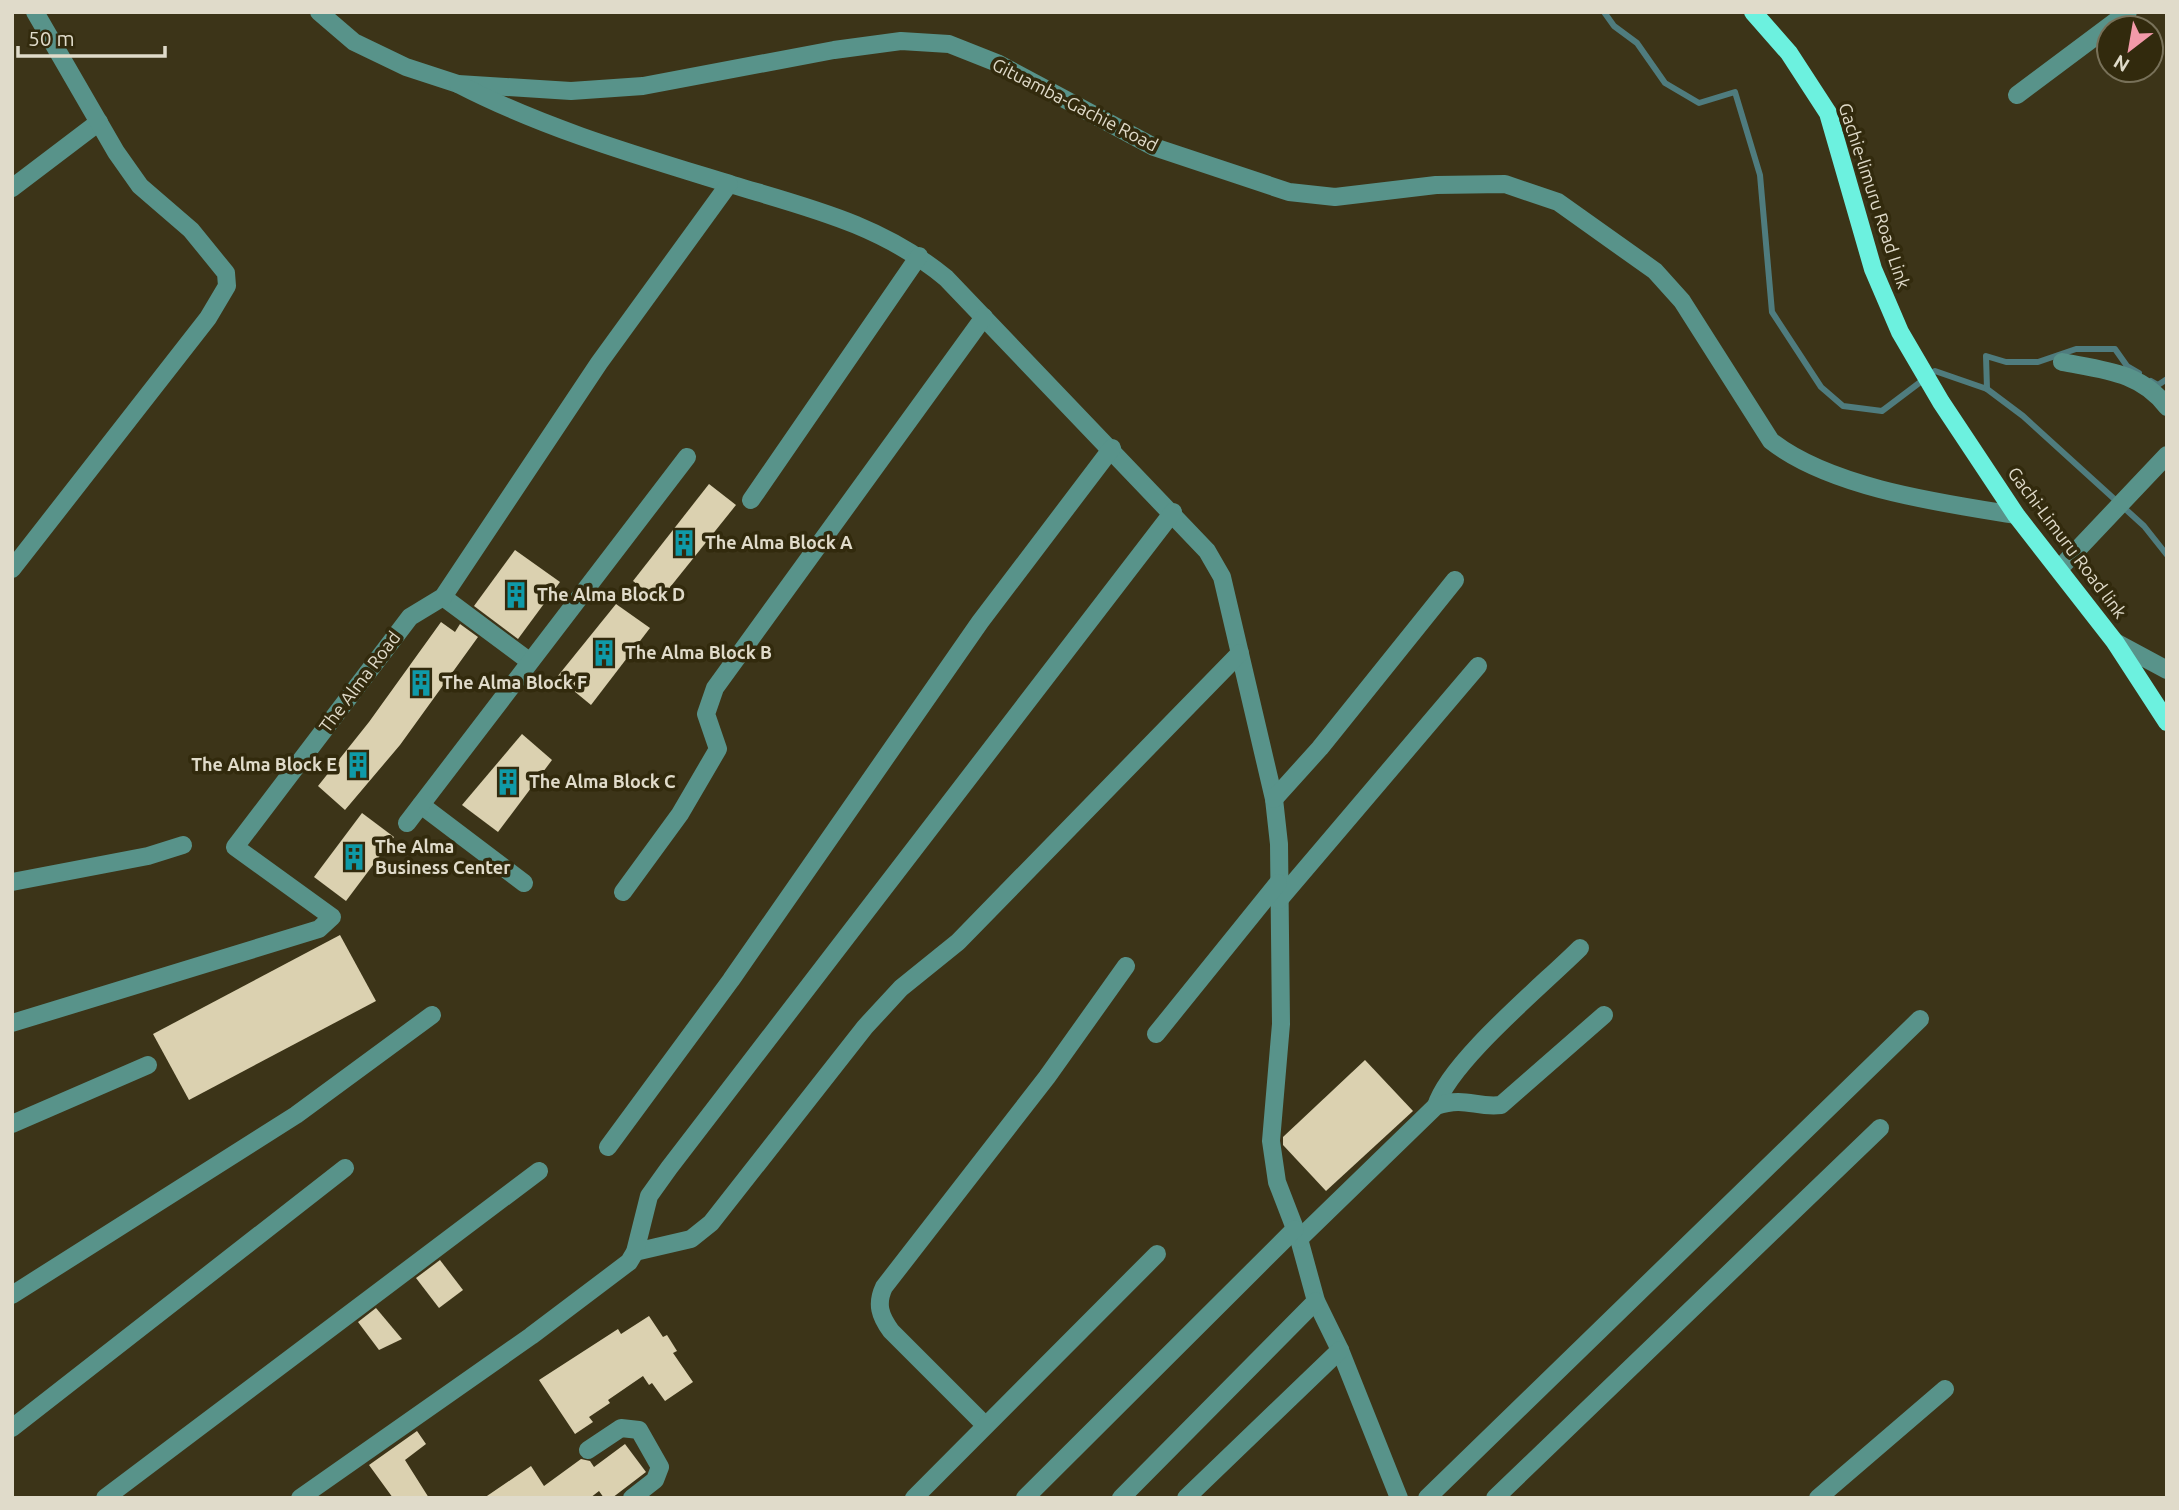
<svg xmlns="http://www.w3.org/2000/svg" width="2179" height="1510" font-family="Ubuntu,sans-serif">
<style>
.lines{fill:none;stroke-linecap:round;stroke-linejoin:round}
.stream{stroke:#4f7c7e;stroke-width:6}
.building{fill:#dbd1b0}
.minor{stroke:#58938a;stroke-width:18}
.major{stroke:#6cf1df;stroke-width:18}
.labels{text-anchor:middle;stroke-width:7;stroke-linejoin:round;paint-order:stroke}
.street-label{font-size:18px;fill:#e0dbca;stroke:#322a0d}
.poi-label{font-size:18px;font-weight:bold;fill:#e0dbca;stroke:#322a0d;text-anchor:start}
</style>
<rect width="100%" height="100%" fill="#3c3418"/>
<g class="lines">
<!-- stream -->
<g class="stream">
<polyline points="1604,12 1614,26 1637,43 1665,83 1699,103 1735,92 1760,175 1772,312 1821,387 1843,406 1882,411 1935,371 1987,389 1986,356 2006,362 2038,362 2076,349 2115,349 2127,366 2139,373"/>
<polyline points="2151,381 2158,385 2167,379"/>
<polyline points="1987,389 2023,416 2144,526 2167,555"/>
</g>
</g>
<!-- building -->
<g class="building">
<polygon points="709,484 736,505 659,601 633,581"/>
<polygon points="515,550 560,582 518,639 474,606"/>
<polygon points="616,604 650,628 591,705 557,677"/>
<polygon points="441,622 455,632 460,624 478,637 400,745 345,810 318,786 369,722"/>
<polygon points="522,734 552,760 498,832 462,805"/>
<polygon points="362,813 394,837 346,901 314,877"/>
<polygon points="340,935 376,1001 189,1100 153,1034"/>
<polygon points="1365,1060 1413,1111 1326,1191 1283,1145 1283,1137"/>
<polygon points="440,1260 463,1290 439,1308 416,1278"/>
<polygon points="376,1308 402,1339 379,1350 358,1322"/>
<polygon points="649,1316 663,1337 667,1335 677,1351 673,1353 693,1382 665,1401 652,1383 649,1385 643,1376 608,1400 610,1403 589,1417 593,1422 575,1434 539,1380 618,1329 621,1334"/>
<polygon points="417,1431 426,1444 405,1460 429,1498 393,1498 369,1465"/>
<polygon points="625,1444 646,1472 612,1498 604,1498 599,1491 590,1498 484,1498 531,1466 544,1486 581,1459 590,1461 594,1467"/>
</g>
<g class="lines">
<!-- minor -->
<g class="minor">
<path d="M 319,12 L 354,42 L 406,67 L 458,84 L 571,91 L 643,86 L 834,50 L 901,41 L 949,44 L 997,63 L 1154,147 L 1289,192 L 1335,197 L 1436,185 L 1505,184 L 1558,202 L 1655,271 L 1682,301 L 1771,441 C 1831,488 1941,503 2016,515"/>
<path d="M 458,84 C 545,129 639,156 733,185 C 810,208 882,225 946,278 L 1207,551 L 1222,577 L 1274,799 L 1279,844 L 1281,1024 L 1271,1141 L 1277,1182 L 1299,1239 L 1316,1301 L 1340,1350 L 1399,1498"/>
<polyline points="2017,95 2128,12"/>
<polyline points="12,188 99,122"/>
<path d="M 2062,362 C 2103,370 2141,372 2167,407"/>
<polyline points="751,500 919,256"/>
<polyline points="2060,568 2167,455"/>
<polyline points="12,569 208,318 227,286 226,273 191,230 140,186 116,152 35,12"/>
<polyline points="443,597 529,661"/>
<polyline points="2115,642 2167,670"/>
<polyline points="1274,799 1320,748 1455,580"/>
<polyline points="421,805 524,883"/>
<polyline points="407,823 687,457"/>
<polyline points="12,882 148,856 183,845"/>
<polyline points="623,892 680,814 718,749 706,714 715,688 984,317"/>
<polyline points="1279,900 1478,666"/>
<polyline points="12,1023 319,929 332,917 235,847 410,617 443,597 599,363 729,184"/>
<polyline points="1156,1034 1278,883"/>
<path d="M 1436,1106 C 1449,1062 1544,984 1580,948"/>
<polyline points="12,1124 148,1065"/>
<polyline points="608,1147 731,980 980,622 1112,448"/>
<path d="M 1299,1239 L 1436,1106 C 1466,1096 1475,1108 1501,1105 L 1604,1015"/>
<polyline points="635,1252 691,1239 711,1223 865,1027 901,988 958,942 1240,653"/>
<polyline points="12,1295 296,1115 432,1015"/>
<path d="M 985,1425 L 891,1331 C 880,1316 876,1304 884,1287 L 1047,1077 L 1126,966"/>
<polyline points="12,1428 345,1168"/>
<polyline points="588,1450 621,1428 639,1430 660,1467 655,1480 632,1498"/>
<polyline points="105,1498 539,1171"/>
<polyline points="300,1498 531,1336 629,1262 635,1252 649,1196 669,1168 1173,512"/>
<polyline points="914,1498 1157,1254"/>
<polyline points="1025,1498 1295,1229"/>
<polyline points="1121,1498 1316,1301"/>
<polyline points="1186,1498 1340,1350"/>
<polyline points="1427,1498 1920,1019"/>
<polyline points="1495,1498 1880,1128"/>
<polyline points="1818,1498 1945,1389"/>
</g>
<!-- major -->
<polyline class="major" points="1753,12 1789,53 1828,113 1873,269 1900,332 1941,402 2016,515 2115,642 2167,722"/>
</g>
<!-- icons -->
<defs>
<symbol id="building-bare" viewBox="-9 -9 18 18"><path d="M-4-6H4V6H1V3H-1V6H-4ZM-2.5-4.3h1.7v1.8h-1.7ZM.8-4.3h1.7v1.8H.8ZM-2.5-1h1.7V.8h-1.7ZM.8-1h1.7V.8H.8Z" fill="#0f9aa8" stroke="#322a0d" stroke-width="2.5" paint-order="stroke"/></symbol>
</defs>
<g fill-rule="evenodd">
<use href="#building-bare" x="665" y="524" width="38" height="38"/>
<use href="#building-bare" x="497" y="576" width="38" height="38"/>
<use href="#building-bare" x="585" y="634" width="38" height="38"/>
<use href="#building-bare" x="402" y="664" width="38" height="38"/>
<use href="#building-bare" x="339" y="746" width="38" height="38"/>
<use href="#building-bare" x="489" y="763" width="38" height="38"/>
<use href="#building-bare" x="335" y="838" width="38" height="38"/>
</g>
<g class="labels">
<!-- street labels -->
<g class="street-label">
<text transform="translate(1075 105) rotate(27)" y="6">Gituamba-Gachie Road</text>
<text transform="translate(1874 196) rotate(72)" y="6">Gachie-limuru Road Link</text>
<text transform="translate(2067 543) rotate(53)" y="6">Gachi-Limuru Road link</text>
<text transform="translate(360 682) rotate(-53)" y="6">The Alma Road</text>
</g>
<!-- poi labels -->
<g class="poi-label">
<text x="705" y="549">The Alma Block A</text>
<text x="537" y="601">The Alma Block D</text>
<text x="625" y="659">The Alma Block B</text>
<text x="442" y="689">The Alma Block F</text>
<text x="337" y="771" text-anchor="end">The Alma Block E</text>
<text x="529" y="788">The Alma Block C</text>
<text x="375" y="853">The Alma<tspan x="375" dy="21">Business Center</tspan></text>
</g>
</g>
<!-- border -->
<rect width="2179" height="1510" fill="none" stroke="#e0dbca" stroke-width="28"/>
<!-- north arrow -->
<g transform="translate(2130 49) rotate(211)"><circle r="33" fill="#322a0d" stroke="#787159" stroke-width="2"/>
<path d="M0-5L12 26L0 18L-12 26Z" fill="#f39aa9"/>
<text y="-10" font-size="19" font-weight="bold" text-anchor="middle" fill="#e0dbca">N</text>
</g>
<!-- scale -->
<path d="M18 46v10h147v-10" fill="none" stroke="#e0dbca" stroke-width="3.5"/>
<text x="28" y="46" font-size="21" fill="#e0dbca" stroke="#322a0d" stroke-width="5" paint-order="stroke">50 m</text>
</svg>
